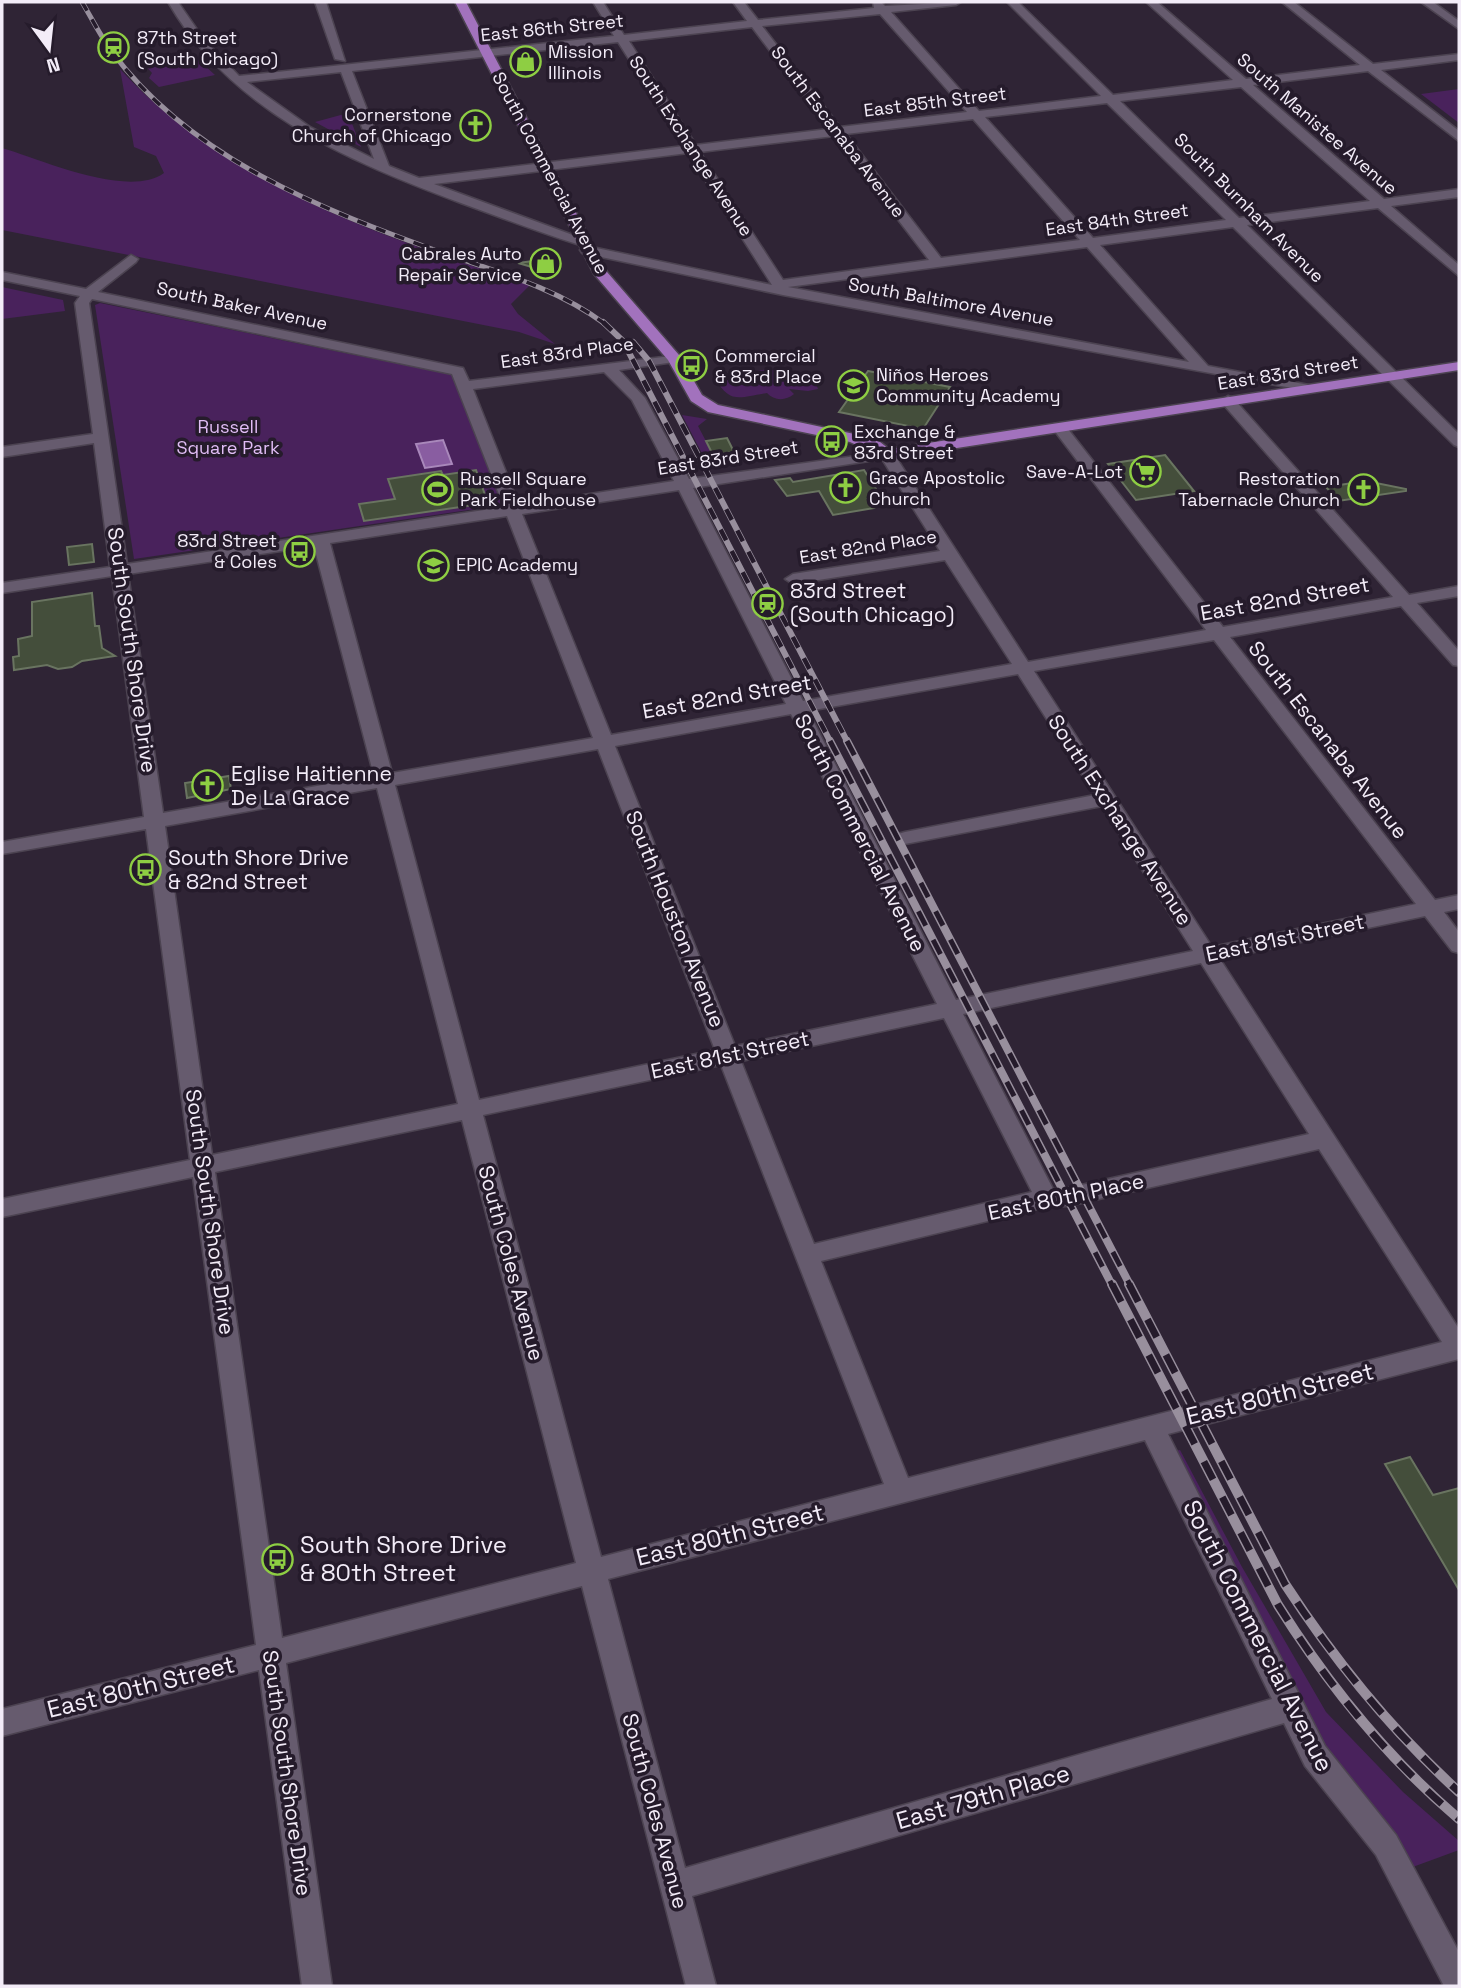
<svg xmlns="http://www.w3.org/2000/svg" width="1461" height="1988" font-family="'Space Grotesk',sans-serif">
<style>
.green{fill:#49225c}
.water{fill:#895da1;stroke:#a988bb;stroke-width:2}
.building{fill:#444e3b;stroke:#697460;stroke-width:2}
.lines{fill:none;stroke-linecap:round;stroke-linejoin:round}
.minor-casing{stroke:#4c4351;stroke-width:3}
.major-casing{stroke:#4c4351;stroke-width:3}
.minor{fill:#665b6e;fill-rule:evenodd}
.major{fill:#a272bd;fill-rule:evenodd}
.rail-far3-casing{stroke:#988f9d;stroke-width:5}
.rail-far2-casing{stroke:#988f9d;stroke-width:6}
.rail-far1-casing{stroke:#988f9d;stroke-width:8}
.rail-casing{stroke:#988f9d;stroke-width:10}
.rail-far3{stroke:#251b2b;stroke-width:3.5;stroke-dasharray:10;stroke-linecap:butt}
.rail-far2{stroke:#251b2b;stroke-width:4.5;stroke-dasharray:12;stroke-linecap:butt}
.rail-far1{stroke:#251b2b;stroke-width:5;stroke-dasharray:16;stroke-linecap:butt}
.rail{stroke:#251b2b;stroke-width:7;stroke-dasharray:20;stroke-linecap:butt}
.labels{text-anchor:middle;stroke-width:7;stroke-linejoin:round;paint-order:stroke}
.far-street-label{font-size:18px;fill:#f3ecf8;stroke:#251b2b}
.far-poi-label{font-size:18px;fill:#f3ecf8;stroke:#251b2b;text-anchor:start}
.far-park-label{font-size:18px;fill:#e1bdf6;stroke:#251b2b}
.poi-label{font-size:21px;fill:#f3ecf8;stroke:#251b2b;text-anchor:start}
.street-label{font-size:21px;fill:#f3ecf8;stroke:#251b2b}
.near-street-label{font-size:24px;fill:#f3ecf8;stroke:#251b2b}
.near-poi-label{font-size:24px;fill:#f3ecf8;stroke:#251b2b;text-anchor:start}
</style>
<rect width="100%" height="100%" fill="#2f2435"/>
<!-- green -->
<g class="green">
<polygon points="192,54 215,75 159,87 149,78 152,73 143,63"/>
<path d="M 120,69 C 227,186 383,237 530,285 L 511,304 L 518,314 L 555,344 L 519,332 L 2,230 L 2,148 C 40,159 128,199 164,173 L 156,156 L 134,147 Z"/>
<polygon points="1459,89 1459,123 1421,94"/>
<polygon points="348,113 361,147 315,122"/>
<polygon points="2,287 63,300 65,311 2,319"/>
<polygon points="100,303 453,375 501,503 496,506 134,559 95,305"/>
<path d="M 768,369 L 777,371 L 787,387 L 789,383 L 785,380 L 813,375 L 818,389 L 808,391 L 789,389 L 794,394 C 786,401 774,401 767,393 C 740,397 730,405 715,378 Z"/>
<polygon points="682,415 707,419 698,426 717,462 727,466 710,469"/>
<polygon points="1180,1450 1242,1567 1326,1712 1403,1792 1459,1841 1459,1850 1410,1868 1330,1759 1173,1451"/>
</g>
<!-- water -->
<polygon class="water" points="443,440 452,464 425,468 416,444"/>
<!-- building -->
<g class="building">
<polygon points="555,258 559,268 552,273 518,263"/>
<polygon points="868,371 950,387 923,429 839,412"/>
<polygon points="727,438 734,452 713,455 706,441"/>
<polygon points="1165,455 1194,491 1136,500 1108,464"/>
<polygon points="476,470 488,503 364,521 359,504 395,499 388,479 441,471 443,475"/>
<polygon points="864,470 881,497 868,499 874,508 833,515 819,491 787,496 775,480 790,478 793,482"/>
<polygon points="1366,481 1406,489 1406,491 1338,501 1326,487"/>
<polygon points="92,544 94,562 69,565 67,547"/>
<polygon points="92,593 95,626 99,626 102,648 115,656 82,661 72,667 58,669 47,665 14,670 13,657 19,656 18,639 32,636 32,602"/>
<polygon points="229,776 231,789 187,798 185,783"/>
<polygon points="1410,1457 1433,1495 1459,1488 1459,1590 1385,1464"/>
</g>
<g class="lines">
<defs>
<g id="minor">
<path d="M 168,2 L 178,2 L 203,38 L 239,76 L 614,36 L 593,2 L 603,2 L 624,35 L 747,21 L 733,2 L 744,2 L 758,20 L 874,8 L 873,2 L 881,2 L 885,6 L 961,2 L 956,5 L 891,12 L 979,111 L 1101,96 L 1007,2 L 1018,2 L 1113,95 L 1233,80 L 1146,2 L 1157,2 L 1246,79 L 1360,65 L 1282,2 L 1294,2 L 1373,64 L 1459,54 L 1459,60 L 1381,70 L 1459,131 L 1459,141 L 1368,71 L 1253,85 L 1384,199 L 1459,189 L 1459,197 L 1391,206 L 1459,265 L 1459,276 L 1378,208 L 1247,225 L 1459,434 L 1459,447 L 1454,445 L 1233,227 L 1100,245 L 1208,366 L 1309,385 L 1316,389 L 1314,392 L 783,295 L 582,253 L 580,250 L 587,246 L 772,285 L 688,153 L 434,184 L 589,241 L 577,244 C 538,232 500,217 461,203 C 348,161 231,111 168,2 ZM 880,14 L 967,112 L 840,127 L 762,26 ZM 752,27 L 829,129 L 696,145 L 629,41 ZM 618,42 L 684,146 L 419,178 L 389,166 L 352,71 ZM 341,72 L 374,159 L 310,127 L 247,82 ZM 1241,87 L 1370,201 L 1239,218 L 1120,101 ZM 1107,103 L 1226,220 L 1093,238 L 985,117 ZM 973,119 L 1080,240 L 941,258 L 846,134 ZM 834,136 L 929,260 L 783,280 L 700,152 ZM 1087,247 L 1189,362 L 788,287 Z"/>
<polygon points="315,2 326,2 345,61 335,59"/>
<polygon points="1421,2 1433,2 1459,21 1459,29"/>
<path d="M 131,255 L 138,259 L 136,262 L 98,292 L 458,367 L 463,368 L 469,381 L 679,355 L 679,361 L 674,362 L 619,370 L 645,398 L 689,479 L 892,451 L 1028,662 L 1206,630 L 1054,430 L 1054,424 L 1064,424 L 1223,627 L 1393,597 L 1223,404 L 1220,401 L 1228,396 L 1233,398 L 1409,595 L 1459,586 L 1459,596 L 1417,603 L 1459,651 L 1459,666 L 1453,665 L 1401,606 L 1230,637 L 1435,900 L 1459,895 L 1459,909 L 1444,912 L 1459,932 L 1459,953 L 1452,951 L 1425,916 L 1220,959 L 1459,1329 L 1459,1359 L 1168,1434 L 1325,1746 L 1396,1835 L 1459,1952 L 1459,1986 L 1444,1986 L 1376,1855 L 1305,1766 L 1284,1723 L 692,1896 L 716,1986 L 686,1986 L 582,1586 L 286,1663 L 332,1986 L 302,1986 L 259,1670 L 2,1736 L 2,1709 L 256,1645 L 193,1177 L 2,1217 L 2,1199 L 190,1160 L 146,829 L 2,854 L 2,842 L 144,817 L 112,576 L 2,593 L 2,583 L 110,567 L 94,443 L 2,457 L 2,447 L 93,434 L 75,303 L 80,296 L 2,280 L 2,272 L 86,289 ZM 92,299 L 452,374 L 504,507 L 127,564 L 89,303 ZM 604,372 L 632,400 L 674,481 L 519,505 L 473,389 ZM 882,459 L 940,551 L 793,574 L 785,579 L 793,584 L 945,560 L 1012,664 L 803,701 L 693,488 ZM 679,490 L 786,704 L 611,735 L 522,514 ZM 507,516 L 593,738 L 392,773 L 330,543 ZM 314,546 L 374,776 L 163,813 L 128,574 ZM 1214,640 L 1416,904 L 1212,947 L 1034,671 ZM 1018,674 L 1095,795 L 905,832 L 898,834 L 895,838 L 898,842 L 905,844 L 1102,806 L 1193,951 L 956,1000 L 808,711 ZM 791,714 L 937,1004 L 735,1046 L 615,746 ZM 598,749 L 715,1050 L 479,1100 L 395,785 ZM 377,788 L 458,1104 L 212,1155 L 165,826 ZM 1201,963 L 1309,1134 L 1068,1188 L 1053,1189 L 963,1014 ZM 944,1018 L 1032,1192 L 814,1244 L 741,1061 ZM 721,1065 L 884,1484 L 601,1557 L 483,1115 ZM 462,1120 L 576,1563 L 282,1638 L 215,1172 ZM 1319,1149 L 1442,1342 L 908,1478 L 821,1261 L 1046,1207 L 1068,1206 ZM 1145,1440 L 1272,1699 L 685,1868 L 608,1579 Z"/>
</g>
<polygon id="major" points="455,2 466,2 607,272 679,355 702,395 718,405 859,435 880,442 889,449 1459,362 1459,370 886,459 850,442 708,412 691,401 668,360 594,274"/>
</defs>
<!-- minor casing -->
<use href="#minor" class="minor-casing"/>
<!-- major casing -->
<use href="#major" class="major-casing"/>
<!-- minor -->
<use href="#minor" class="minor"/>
<!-- major -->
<use href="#major" class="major"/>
<defs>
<path id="rail-far3" d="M 82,2 C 92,19 101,37 112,52 C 191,158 320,209 440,252 C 497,272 555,287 605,324"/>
<g id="rail-far2">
<polyline points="603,322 623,341 831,743"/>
<polyline points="633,342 649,361 848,743"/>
</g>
<g id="rail-far1">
<polyline points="830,741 1112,1285"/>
<polyline points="847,741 1130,1285"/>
</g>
<g id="rail">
<path d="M 1112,1284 L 1278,1605 C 1329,1686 1386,1757 1459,1819"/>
<path d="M 1129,1284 L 1285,1584 C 1335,1661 1391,1730 1459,1792"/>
</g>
</defs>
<!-- rail-far3 casing -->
<use href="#rail-far3" class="rail-far3-casing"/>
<!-- rail-far2 casing -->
<use href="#rail-far2" class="rail-far2-casing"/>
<!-- rail-far1 casing -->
<use href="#rail-far1" class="rail-far1-casing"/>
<!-- rail casing -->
<use href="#rail" class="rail-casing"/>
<!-- rail-far3 -->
<use href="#rail-far3" class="rail-far3"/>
<!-- rail-far2 -->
<use href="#rail-far2" class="rail-far2"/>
<!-- rail-far1 -->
<use href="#rail-far1" class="rail-far1"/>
<!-- rail -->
<use href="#rail" class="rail"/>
</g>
<!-- icons -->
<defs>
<symbol id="station-ring" viewBox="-11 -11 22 22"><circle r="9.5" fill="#251b2b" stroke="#8ece43" stroke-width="1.5"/><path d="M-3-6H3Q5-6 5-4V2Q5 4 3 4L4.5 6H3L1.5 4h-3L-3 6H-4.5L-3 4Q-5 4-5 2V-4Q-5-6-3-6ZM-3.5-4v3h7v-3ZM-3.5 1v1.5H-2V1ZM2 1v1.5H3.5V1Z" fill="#8ece43"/></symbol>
<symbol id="shop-ring" viewBox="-11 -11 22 22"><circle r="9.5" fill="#251b2b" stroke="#8ece43" stroke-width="1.5"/><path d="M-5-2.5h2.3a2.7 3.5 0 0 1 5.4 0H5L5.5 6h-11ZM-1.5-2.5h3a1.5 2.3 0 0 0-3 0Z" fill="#8ece43"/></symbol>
<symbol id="church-ring" viewBox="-11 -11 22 22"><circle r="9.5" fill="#251b2b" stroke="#8ece43" stroke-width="1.5"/><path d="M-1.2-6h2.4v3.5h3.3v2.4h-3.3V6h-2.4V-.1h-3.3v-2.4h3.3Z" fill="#8ece43"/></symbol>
<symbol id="bus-ring" viewBox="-11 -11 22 22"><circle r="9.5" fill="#251b2b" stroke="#8ece43" stroke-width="1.5"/><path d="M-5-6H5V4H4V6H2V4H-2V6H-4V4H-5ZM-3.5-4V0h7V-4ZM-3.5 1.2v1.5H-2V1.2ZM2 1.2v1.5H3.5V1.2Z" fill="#8ece43"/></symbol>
<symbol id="school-ring" viewBox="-11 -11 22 22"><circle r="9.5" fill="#251b2b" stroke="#8ece43" stroke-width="1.5"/><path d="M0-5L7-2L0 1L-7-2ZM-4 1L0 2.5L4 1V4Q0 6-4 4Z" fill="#8ece43"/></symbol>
<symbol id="supermarket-ring" viewBox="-11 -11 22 22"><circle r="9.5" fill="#251b2b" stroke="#8ece43" stroke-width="1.5"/><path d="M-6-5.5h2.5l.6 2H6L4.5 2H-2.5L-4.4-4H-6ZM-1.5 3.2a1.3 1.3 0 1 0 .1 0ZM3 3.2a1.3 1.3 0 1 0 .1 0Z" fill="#8ece43"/></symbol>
<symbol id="stadium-ring" viewBox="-11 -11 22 22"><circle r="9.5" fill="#251b2b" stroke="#8ece43" stroke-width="1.5"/><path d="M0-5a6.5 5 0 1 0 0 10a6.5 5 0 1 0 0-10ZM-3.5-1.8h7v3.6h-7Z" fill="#8ece43"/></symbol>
</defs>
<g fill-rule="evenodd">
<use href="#station-ring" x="96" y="30" width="35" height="35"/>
<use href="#shop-ring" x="508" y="44" width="35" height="35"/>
<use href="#church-ring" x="458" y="108" width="35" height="35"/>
<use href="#shop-ring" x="528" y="246" width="35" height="35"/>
<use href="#bus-ring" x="674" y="348" width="35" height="35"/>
<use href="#school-ring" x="836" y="368" width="35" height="35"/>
<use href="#bus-ring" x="814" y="424" width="35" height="35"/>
<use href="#supermarket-ring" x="1128" y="454" width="35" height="35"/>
<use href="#church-ring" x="828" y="470" width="35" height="35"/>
<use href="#stadium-ring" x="420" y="472" width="35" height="35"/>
<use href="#church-ring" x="1346" y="472" width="35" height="35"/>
<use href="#bus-ring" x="282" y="534" width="35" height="35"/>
<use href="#school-ring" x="416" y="548" width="35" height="35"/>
<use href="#station-ring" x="750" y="586" width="35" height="35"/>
<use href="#church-ring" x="190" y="768" width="35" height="35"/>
<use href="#bus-ring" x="128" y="852" width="35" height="35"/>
<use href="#bus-ring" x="260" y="1542" width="35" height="35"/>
</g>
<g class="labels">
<!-- far-street labels -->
<g class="far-street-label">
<text transform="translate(552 28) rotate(-6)" y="6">East 86th Street</text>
<text transform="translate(935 102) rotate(-7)" y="6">East 85th Street</text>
<text transform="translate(1317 124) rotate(41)" y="6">South Manistee Avenue</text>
<text transform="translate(838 132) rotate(53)" y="6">South Escanaba Avenue</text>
<text transform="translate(691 146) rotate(57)" y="6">South Exchange Avenue</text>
<text transform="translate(550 173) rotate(62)" y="6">South Commercial Avenue</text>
<text transform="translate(1249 208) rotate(45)" y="6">South Burnham Avenue</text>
<text transform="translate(1117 220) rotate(-8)" y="6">East 84th Street</text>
<text transform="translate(951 302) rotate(10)" y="6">South Baltimore Avenue</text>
<text transform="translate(242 306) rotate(12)" y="6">South Baker Avenue</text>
<text transform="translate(567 353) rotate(-8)" y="6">East 83rd Place</text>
<text transform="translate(1288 373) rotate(-9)" y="6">East 83rd Street</text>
<text transform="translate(728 458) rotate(-9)" y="6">East 83rd Street</text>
<text transform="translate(868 547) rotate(-9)" y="6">East 82nd Place</text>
</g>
<!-- far-poi labels -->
<g class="far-poi-label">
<text x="137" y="44">87th Street<tspan x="137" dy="21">(South Chicago)</tspan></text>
<text x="548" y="58">Mission<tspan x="548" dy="21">Illinois</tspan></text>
<text x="452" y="121" text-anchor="end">Cornerstone<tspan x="452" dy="21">Church of Chicago</tspan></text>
<text x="522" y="260" text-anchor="end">Cabrales Auto<tspan x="522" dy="21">Repair Service</tspan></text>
<text x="715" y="362">Commercial<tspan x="715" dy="21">&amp; 83rd Place</tspan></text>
<text x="876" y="381">Niños Heroes<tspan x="876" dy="21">Community Academy</tspan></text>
<text x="854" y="438">Exchange &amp;<tspan x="854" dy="21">83rd Street</tspan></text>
<text x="1123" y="478" text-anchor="end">Save-A-Lot</text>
<text x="869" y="484">Grace Apostolic<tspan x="869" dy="21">Church</tspan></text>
<text x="460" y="485">Russell Square<tspan x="460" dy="21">Park Fieldhouse</tspan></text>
<text x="1340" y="485" text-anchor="end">Restoration<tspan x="1340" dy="21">Tabernacle Church</tspan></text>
<text x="277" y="547" text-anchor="end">83rd Street<tspan x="277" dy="21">&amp; Coles</tspan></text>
<text x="456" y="571">EPIC Academy</text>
</g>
<!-- far-park labels -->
<g class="far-park-label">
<text x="228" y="433">Russell<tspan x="228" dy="21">Square Park</tspan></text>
</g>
<!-- poi labels -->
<g class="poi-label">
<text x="790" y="598">83rd Street<tspan x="790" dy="24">(South Chicago)</tspan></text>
<text x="231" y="781">Eglise Haitienne<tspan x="231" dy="24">De La Grace</tspan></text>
<text x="168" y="865">South Shore Drive<tspan x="168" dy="24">&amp; 82nd Street</tspan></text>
</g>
<!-- street labels -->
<g class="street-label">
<text transform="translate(1285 599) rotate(-10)" y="7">East 82nd Street</text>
<text transform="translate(132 650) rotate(82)" y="7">South South Shore Drive</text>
<text transform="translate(727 697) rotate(-10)" y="7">East 82nd Street</text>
<text transform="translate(1328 740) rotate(52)" y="7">South Escanaba Avenue</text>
<text transform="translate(1120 820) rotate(57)" y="7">South Exchange Avenue</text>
<text transform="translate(860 833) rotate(63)" y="7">South Commercial Avenue</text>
<text transform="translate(675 919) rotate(68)" y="7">South Houston Avenue</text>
<text transform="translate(1285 938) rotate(-12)" y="7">East 81st Street</text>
<text transform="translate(730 1055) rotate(-12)" y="7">East 81st Street</text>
<text transform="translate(1066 1197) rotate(-12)" y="7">East 80th Place</text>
<text transform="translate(210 1212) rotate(82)" y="7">South South Shore Drive</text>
<text transform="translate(511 1263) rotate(75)" y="7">South Coles Avenue</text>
<text transform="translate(287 1773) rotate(82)" y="7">South South Shore Drive</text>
<text transform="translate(655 1811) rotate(75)" y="7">South Coles Avenue</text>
</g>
<!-- near-street labels -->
<g class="near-street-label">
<text transform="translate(1280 1394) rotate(-14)" y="8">East 80th Street</text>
<text transform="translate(730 1535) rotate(-14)" y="8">East 80th Street</text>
<text transform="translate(1258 1636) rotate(63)" y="8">South Commercial Avenue</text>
<text transform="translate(141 1687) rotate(-14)" y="8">East 80th Street</text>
<text transform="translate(983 1797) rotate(-16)" y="8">East 79th Place</text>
</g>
<!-- near-poi labels -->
<g class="near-poi-label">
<text x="300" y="1553">South Shore Drive<tspan x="300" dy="28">&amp; 80th Street</tspan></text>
</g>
</g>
<!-- border -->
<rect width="1461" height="1988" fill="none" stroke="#f3ecf8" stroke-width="7"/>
<!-- north arrow -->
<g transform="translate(49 49) rotate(165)" stroke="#251b2b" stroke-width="5" paint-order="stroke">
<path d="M0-5L12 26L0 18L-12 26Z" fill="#f3ecf8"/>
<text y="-10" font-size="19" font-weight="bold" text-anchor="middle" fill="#f3ecf8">N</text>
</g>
</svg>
